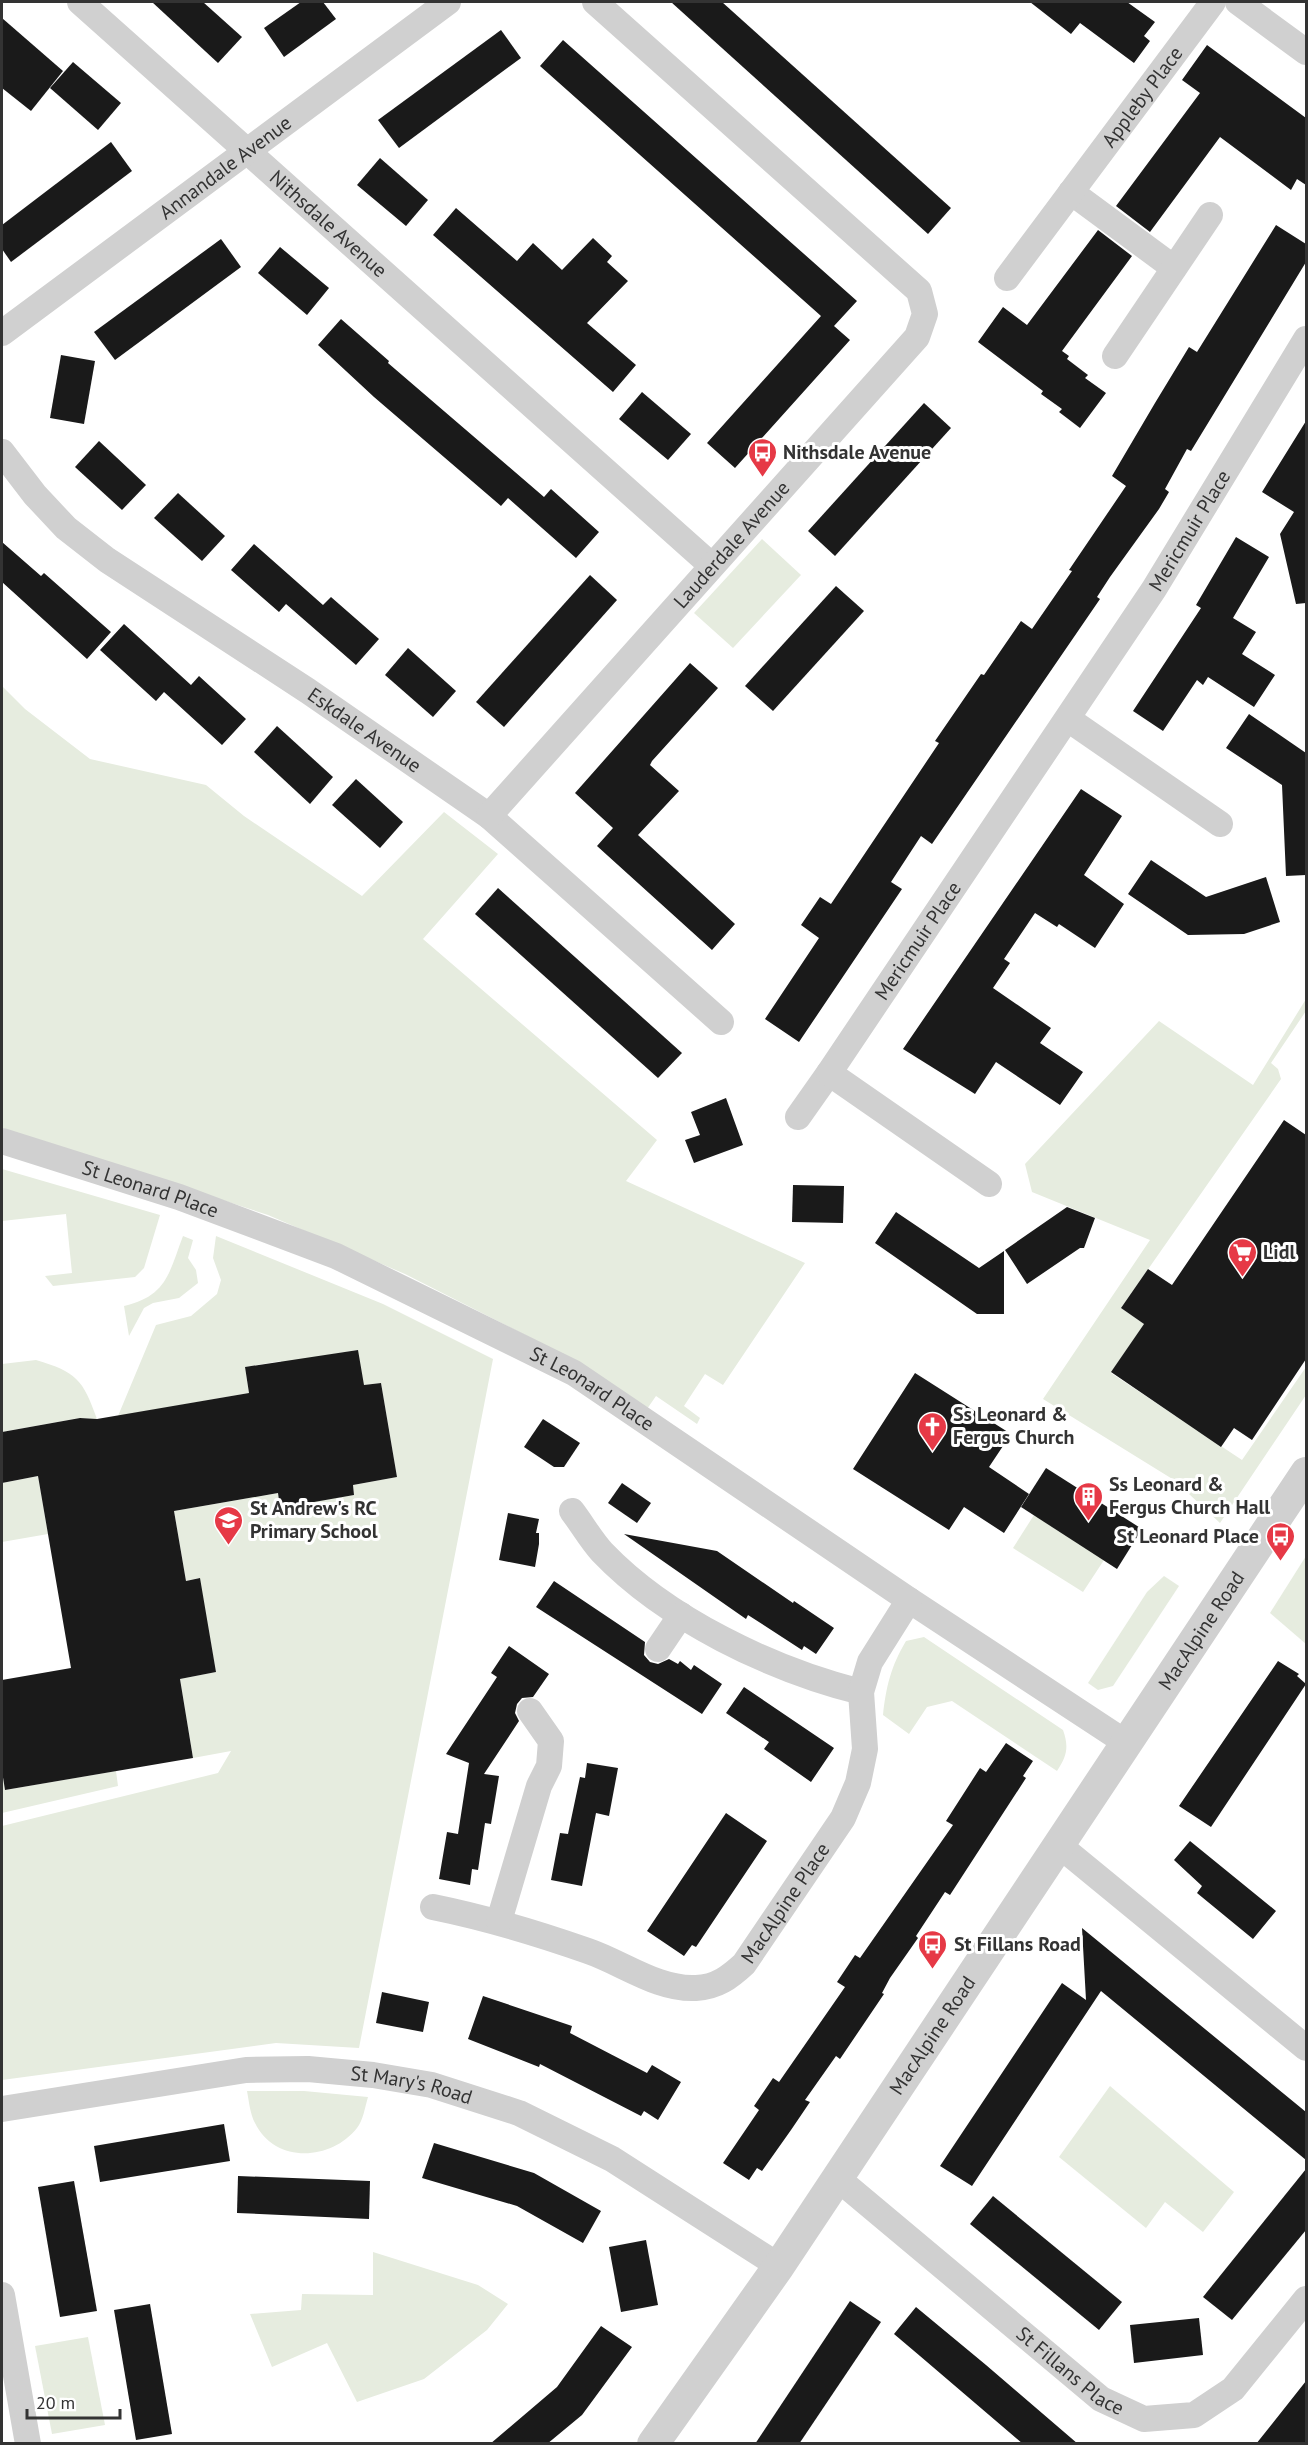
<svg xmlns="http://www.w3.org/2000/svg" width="1308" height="2445" font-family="'PT Sans',sans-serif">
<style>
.green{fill:#e6ecdf}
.building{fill:#1a1a1a}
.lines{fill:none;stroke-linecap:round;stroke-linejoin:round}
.minor{stroke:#d0d0d0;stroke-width:26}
.tertiary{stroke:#d0d0d0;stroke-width:32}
.labels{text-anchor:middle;stroke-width:6;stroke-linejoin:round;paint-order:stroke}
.street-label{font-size:20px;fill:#333;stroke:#fff}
.poi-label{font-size:20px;font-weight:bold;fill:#333;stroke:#fff;text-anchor:start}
</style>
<rect width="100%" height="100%" fill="#fff"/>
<!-- green -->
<g class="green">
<polygon points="762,539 801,575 733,648 694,613"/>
<polygon points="2,686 25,709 90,759 206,785 244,816 362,896 444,812 498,854 423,939 657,1140 626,1181 805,1263 723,1385 705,1374 684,1406 700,1418 697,1424 656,1396 647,1409 533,1339 405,1274 268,1215 2,1128"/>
<polygon points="1306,999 1306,1011 1271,1063 1278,1069 1281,1079 1121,1308 1144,1324 1111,1373 1242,1460 1306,1367 1306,1395 1220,1523 1174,1480 1043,1399 1150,1240 1032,1192 1025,1164 1159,1021 1253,1085"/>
<polygon points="2,1169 160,1215 144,1268 135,1277 53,1286 45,1276 72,1273 66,1214 2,1221"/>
<path d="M 183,1236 L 193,1240 L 188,1258 L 196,1270 L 198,1283 L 179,1298 L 153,1303 L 144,1308 L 129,1336 L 124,1306 C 167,1296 169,1273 183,1236 Z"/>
<polygon points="216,1236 383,1304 493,1359 359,2048 276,2043 2,2080 2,1826 218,1773 231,1751 193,1758 180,1679 216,1672 199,1578 186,1581 174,1511 278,1493 280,1507 354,1495 353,1485 397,1477 381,1383 364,1385 357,1350 322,1356 286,1388 281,1361 245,1367 249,1393 118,1416 156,1325 191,1316 217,1294 221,1280 213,1258"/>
<path d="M 36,1360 C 77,1372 83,1380 97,1419 L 80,1418 L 2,1432 L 2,1364 Z"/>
<polygon points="38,1476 48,1534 2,1542 2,1483"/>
<polygon points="1034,1515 1104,1560 1083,1592 1013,1548"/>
<polygon points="1306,1556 1306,1644 1270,1613"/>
<polygon points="1164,1576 1179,1586 1113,1686 1098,1690 1088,1683 1147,1592"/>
<path d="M 924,1637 L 1063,1730 C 1069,1747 1067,1756 1057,1771 L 952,1701 L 927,1707 L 909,1734 L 883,1715 C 886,1687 891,1666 906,1641 Z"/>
<polygon points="2,1771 5,1790 116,1771 118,1786 2,1813"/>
<polygon points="1110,2086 1234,2192 1203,2232 1165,2202 1146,2228 1059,2157"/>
<path d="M 247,2091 L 304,2091 L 368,2097 C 365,2107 363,2121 357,2128 C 331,2161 275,2164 255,2123 C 250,2114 249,2101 247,2091 Z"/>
<polygon points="373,2252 478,2285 508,2304 487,2330 424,2379 357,2402 327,2343 272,2367 250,2314 301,2310 302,2294 373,2295"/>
<polygon points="88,2337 105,2425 52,2434 35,2346"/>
</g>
<!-- building -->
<g class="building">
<polygon points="152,2 203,2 242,37 218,63"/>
<polygon points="301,2 323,2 336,19 284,57 264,28"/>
<polygon points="671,2 722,2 951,208 928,234"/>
<polygon points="1030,2 1127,2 1155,22 1144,36 1150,41 1134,63 1080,23 1071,34"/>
<polygon points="2,18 63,71 31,111 2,88"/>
<polygon points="501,30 521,58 399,148 378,120"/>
<polygon points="563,40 857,301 834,326 850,340 735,468 707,443 821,316 540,66"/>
<polygon points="1207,45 1306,118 1306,185 1297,179 1291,190 1220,137 1150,232 1116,206 1200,93 1182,80"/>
<polygon points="73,62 121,103 98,130 50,88"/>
<polygon points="111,142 132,171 11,262 2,249 2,225"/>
<polygon points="380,158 428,200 406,226 357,185"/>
<polygon points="456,208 517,261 533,243 562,270 593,238 612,256 607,262 628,281 587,323 636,365 613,392 433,235"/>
<polygon points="1276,225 1306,244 1306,262 1191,451 1187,449 1165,489 1169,492 1159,509 1110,577 1097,597 1100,599 932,844 921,836 891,882 902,889 799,1042 765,1019 819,938 801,925 820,897 831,904 939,743 935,741 981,674 984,675 1021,621 1032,629 1072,571 1069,570 1126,486 1112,476 1155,403 1189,347 1197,352"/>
<polygon points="1098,230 1132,256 1062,351 1069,356 1067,359 1088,375 1085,378 1106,393 1080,428 1059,412 1062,409 1041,394 1043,391 978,342 1003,307 1027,325"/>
<polygon points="221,239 241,267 115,360 94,332"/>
<polygon points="280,247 329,288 307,315 258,273"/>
<polygon points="341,319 389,361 388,363 544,497 551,489 599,532 576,558 508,498 501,506 374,397 318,345"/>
<polygon points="61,355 95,361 84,424 50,418"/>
<polygon points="642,392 691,434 668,460 619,419"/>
<polygon points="924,403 951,428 835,556 808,531"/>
<polygon points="1306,421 1306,603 1296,604 1280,534 1294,512 1262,492"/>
<polygon points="99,441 146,485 122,510 75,467"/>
<polygon points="178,493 225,536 202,561 154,518"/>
<polygon points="1236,537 1269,557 1233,618 1256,632 1242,654 1275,675 1254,707 1208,677 1203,685 1197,680 1163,731 1133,711 1201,608 1196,605"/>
<polygon points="2,542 41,576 44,573 111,632 87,659 2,582"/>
<polygon points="254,544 323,605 331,597 379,639 356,665 286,604 279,612 231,570"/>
<polygon points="590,575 617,600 504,727 476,702"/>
<polygon points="836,586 864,611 773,711 745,686"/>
<polygon points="124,624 191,685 199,676 246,719 222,745 164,692 156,701 100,650"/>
<polygon points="408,648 456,691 433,717 385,675"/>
<polygon points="690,663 718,688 652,761 650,765 679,791 638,835 735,924 712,950 597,846 613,828 575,793"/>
<polygon points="1249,714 1306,753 1306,875 1286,876 1282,785 1226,748"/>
<polygon points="277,726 333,777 310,804 254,752"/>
<polygon points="356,779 403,822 380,848 332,805"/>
<polygon points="1081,789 1122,816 1084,875 1124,904 1095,948 1059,924 1057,927 1035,913 1004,959 1010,963 993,988 1051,1028 1040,1043 1083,1072 1060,1105 996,1062 975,1094 903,1049"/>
<polygon points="1151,860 1206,897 1266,877 1280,922 1244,934 1188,935 1128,894"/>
<polygon points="498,888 682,1053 658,1078 475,914"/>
<polygon points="726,1098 743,1145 694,1163 685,1140 700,1135 691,1112"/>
<polygon points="1284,1120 1306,1135 1306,1359 1252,1440 1234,1428 1221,1447 1111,1372 1144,1324 1121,1308 1148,1269 1172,1285"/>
<polygon points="793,1185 844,1186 843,1223 792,1222"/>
<polygon points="1067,1207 1095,1218 1084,1248 1080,1248 1027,1284 1005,1250"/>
<polygon points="896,1212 979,1268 1004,1251 1004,1314 977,1314 875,1243"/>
<polygon points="358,1350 364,1385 381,1383 397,1477 353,1485 354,1495 280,1508 278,1493 174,1511 186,1581 200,1578 216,1672 180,1679 193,1758 5,1790 2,1771 2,1680 71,1668 38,1476 2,1483 2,1432 80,1418 97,1419 249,1393 245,1367"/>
<polygon points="915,1373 1011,1434 989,1467 1029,1494 1004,1533 964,1507 949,1530 853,1469"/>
<polygon points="543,1419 580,1443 564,1467 554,1467 524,1447"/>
<polygon points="1046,1468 1142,1529 1117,1569 1021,1507"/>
<polygon points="622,1483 651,1503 637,1523 608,1503"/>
<polygon points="508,1513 539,1519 536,1533 539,1533 539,1544 535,1567 499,1560"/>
<polygon points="624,1534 717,1551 793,1603 794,1601 834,1628 816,1654 804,1646 802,1650 748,1615 746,1619"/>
<polygon points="554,1581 645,1642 644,1655 650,1662 658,1664 669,1659 678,1664 680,1661 691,1670 694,1665 722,1684 702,1714 536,1607"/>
<polygon points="509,1646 549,1674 533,1697 522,1698 517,1704 515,1713 519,1721 484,1774 499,1776 491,1824 485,1823 478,1870 472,1869 470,1885 439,1879 447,1832 458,1834 469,1763 446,1754 497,1677 491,1673"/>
<polygon points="1278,1661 1299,1674 1297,1676 1306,1684 1211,1827 1179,1806"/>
<polygon points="744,1687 834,1748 811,1782 764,1749 769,1742 726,1713"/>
<polygon points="1006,1743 1033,1761 1023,1776 1026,1778 950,1895 945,1892 916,1936 918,1938 890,1978 882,1993 884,1994 840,2059 836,2056 805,2100 810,2102 791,2130 762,2171 757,2168 749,2180 723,2163 759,2110 754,2106 773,2078 779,2082 845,1987 837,1982 855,1955 860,1958 953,1825 946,1821 980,1768 986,1772"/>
<polygon points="587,1763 618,1768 609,1816 596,1813 582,1886 551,1880 560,1833 568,1834 580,1777 585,1778"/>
<polygon points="726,1813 767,1841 696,1947 692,1945 684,1956 647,1931"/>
<polygon points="1190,1841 1276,1911 1253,1939 1197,1893 1202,1886 1174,1860"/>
<polygon points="1082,1928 1306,2112 1306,2160 1101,1991 972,2186 940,2166 1062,1983 1086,2000"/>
<polygon points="382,1992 429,2002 423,2032 376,2023"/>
<polygon points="483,1996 572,2026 570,2033 647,2073 652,2065 681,2082 658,2120 644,2111 641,2116 540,2064 539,2067 468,2039"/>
<polygon points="224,2124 230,2161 100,2182 94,2146"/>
<polygon points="434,2143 534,2173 601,2211 583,2243 517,2206 422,2178"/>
<polygon points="1306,2169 1306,2230 1232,2320 1203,2297"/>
<polygon points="238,2176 370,2181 369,2219 237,2213"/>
<polygon points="74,2181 97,2311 60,2317 38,2187"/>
<polygon points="993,2196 1122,2302 1099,2330 970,2224"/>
<polygon points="646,2240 658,2305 621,2312 609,2247"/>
<polygon points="850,2301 881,2322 799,2444 755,2444"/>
<polygon points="150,2304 172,2434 136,2440 114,2310"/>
<polygon points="916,2307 986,2365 1078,2444 1023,2444 920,2356 894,2334"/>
<polygon points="1199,2318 1203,2355 1134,2363 1130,2325"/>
<polygon points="601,2326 632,2347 582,2415 547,2444 490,2444 557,2387"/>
<polygon points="1306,2381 1306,2444 1256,2444 1272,2424"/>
</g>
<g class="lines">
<!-- minor -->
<g class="minor">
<path id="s1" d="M 80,2 L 711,565"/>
<polyline points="1238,2 1306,52"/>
<polyline points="1071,192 1174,268"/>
<path id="s2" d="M 1007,278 L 1213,2"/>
<path id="s3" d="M 2,333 L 448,2"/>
<polyline points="1115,356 1210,215"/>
<path id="s4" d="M 2,452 L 35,495 L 66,528 L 107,560 L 308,691 L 489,816 L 721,1022"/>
<polyline points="1068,719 1220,824"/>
<path id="s5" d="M 489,816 L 917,337 L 925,314 L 919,291 L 595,2"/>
<polyline points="798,1117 829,1073"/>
<path id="s6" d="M 2,1141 L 179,1197 L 336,1256 L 574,1373 L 909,1600 L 1128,1744"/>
<path id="s7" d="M 989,1184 L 829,1073 L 1154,589 L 1306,339"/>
<path d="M 572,1511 C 582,1524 591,1540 602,1552 C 666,1619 772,1670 861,1692"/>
<polyline points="658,1649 681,1615"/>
<polyline points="1060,1846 1306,2048"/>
<path id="s8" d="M 433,1907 C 487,1918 537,1933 588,1951 C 623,1963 658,1990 696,1988 C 717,1987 730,1977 744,1964 L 843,1818 L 858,1783 L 865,1749 L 861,1692 L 870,1662 L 909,1600"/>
<polyline points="499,1921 539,1786 549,1766 551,1741 530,1711"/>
<path id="s9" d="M 2,2109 L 246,2070 L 308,2069 L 373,2075 L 432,2085 L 519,2113 L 612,2159 L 779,2266"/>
<path id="s10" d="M 837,2178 L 1101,2399 L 1144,2419 L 1194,2415 L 1233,2389 L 1306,2299"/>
<polyline points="2,2295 28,2444"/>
</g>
<!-- tertiary -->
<path class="tertiary" id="s11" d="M 653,2444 L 779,2266 L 1306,1473"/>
</g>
<!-- icons -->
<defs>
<symbol id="bus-pin" viewBox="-11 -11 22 30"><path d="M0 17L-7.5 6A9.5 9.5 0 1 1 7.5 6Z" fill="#e63946" stroke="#fff"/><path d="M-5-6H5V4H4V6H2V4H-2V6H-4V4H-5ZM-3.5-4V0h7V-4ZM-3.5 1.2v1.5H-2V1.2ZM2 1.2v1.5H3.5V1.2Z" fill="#fff"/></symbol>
<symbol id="supermarket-pin" viewBox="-11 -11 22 30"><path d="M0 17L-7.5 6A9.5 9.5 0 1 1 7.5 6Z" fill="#e63946" stroke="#fff"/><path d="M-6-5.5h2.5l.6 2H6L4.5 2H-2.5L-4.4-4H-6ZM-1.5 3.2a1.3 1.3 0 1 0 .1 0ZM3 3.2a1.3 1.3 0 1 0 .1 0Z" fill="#fff"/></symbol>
<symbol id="church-pin" viewBox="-11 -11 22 30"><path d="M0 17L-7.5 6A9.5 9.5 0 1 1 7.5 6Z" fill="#e63946" stroke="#fff"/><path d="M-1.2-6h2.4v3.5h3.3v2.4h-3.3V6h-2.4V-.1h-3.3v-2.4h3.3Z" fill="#fff"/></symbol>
<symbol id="building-pin" viewBox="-11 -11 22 30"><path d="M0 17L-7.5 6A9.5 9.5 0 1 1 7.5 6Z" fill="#e63946" stroke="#fff"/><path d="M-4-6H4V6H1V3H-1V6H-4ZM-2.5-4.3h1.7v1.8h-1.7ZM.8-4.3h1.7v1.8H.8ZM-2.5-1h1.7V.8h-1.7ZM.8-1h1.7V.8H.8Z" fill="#fff"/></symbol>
<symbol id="school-pin" viewBox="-11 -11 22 30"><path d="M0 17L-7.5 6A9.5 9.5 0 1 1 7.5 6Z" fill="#e63946" stroke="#fff"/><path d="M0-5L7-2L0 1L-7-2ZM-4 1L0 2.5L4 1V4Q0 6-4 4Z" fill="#fff"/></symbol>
</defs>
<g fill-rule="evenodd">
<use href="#bus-pin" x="746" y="436" width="33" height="45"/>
<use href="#supermarket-pin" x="1226" y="1236" width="33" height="45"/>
<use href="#church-pin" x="916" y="1410" width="33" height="45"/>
<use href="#building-pin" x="1072" y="1480" width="33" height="45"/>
<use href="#school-pin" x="212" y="1504" width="33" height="45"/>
<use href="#bus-pin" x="1264" y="1520" width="33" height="45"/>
<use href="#bus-pin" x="916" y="1928" width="33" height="45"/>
</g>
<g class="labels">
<!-- street labels -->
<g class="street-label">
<text dy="7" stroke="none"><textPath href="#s2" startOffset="226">Appleby Place</textPath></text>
<text dy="7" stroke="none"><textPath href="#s3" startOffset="278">Annandale Avenue</textPath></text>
<text dy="7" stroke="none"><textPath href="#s1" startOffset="333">Nithsdale Avenue</textPath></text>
<text dy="7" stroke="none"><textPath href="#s7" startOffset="846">Mericmuir Place</textPath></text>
<text dy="7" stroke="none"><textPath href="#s5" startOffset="364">Lauderdale Avenue</textPath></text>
<text dy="7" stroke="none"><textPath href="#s4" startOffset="460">Eskdale Avenue</textPath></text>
<text dy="7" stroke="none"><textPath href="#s7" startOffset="354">Mericmuir Place</textPath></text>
<text dy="7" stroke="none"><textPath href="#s6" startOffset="156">St Leonard Place</textPath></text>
<text dy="7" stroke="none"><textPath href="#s6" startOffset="642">St Leonard Place</textPath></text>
<text dy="7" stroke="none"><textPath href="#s11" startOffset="981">MacAlpine Road</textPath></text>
<text dy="7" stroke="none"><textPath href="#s8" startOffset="405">MacAlpine Place</textPath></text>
<text dy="7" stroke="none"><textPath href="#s11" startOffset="495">MacAlpine Road</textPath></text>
<text dy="7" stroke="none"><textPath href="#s9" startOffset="414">St Mary's Road</textPath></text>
<text dy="7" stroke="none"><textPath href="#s10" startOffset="303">St Fillans Place</textPath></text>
</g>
<!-- poi labels -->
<g class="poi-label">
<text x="783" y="459">Nithsdale Avenue</text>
<text x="1263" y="1259">Lidl</text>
<text x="953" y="1421">Ss Leonard &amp;<tspan x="953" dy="23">Fergus Church</tspan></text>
<text x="1109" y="1491">Ss Leonard &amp;<tspan x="1109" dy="23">Fergus Church Hall</tspan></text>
<text x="250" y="1515">St Andrew's RC<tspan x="250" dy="23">Primary School</tspan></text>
<text x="1259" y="1543" text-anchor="end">St Leonard Place</text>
<text x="954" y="1951">St Fillans Road</text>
</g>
</g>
<!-- border -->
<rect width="1308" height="2445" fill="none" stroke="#333333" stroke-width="6"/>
<!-- scale -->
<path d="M27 2409v9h93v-9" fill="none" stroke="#333333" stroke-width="3"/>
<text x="36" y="2409" font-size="18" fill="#333333" stroke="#ffffff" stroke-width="4.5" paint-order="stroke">20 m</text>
</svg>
